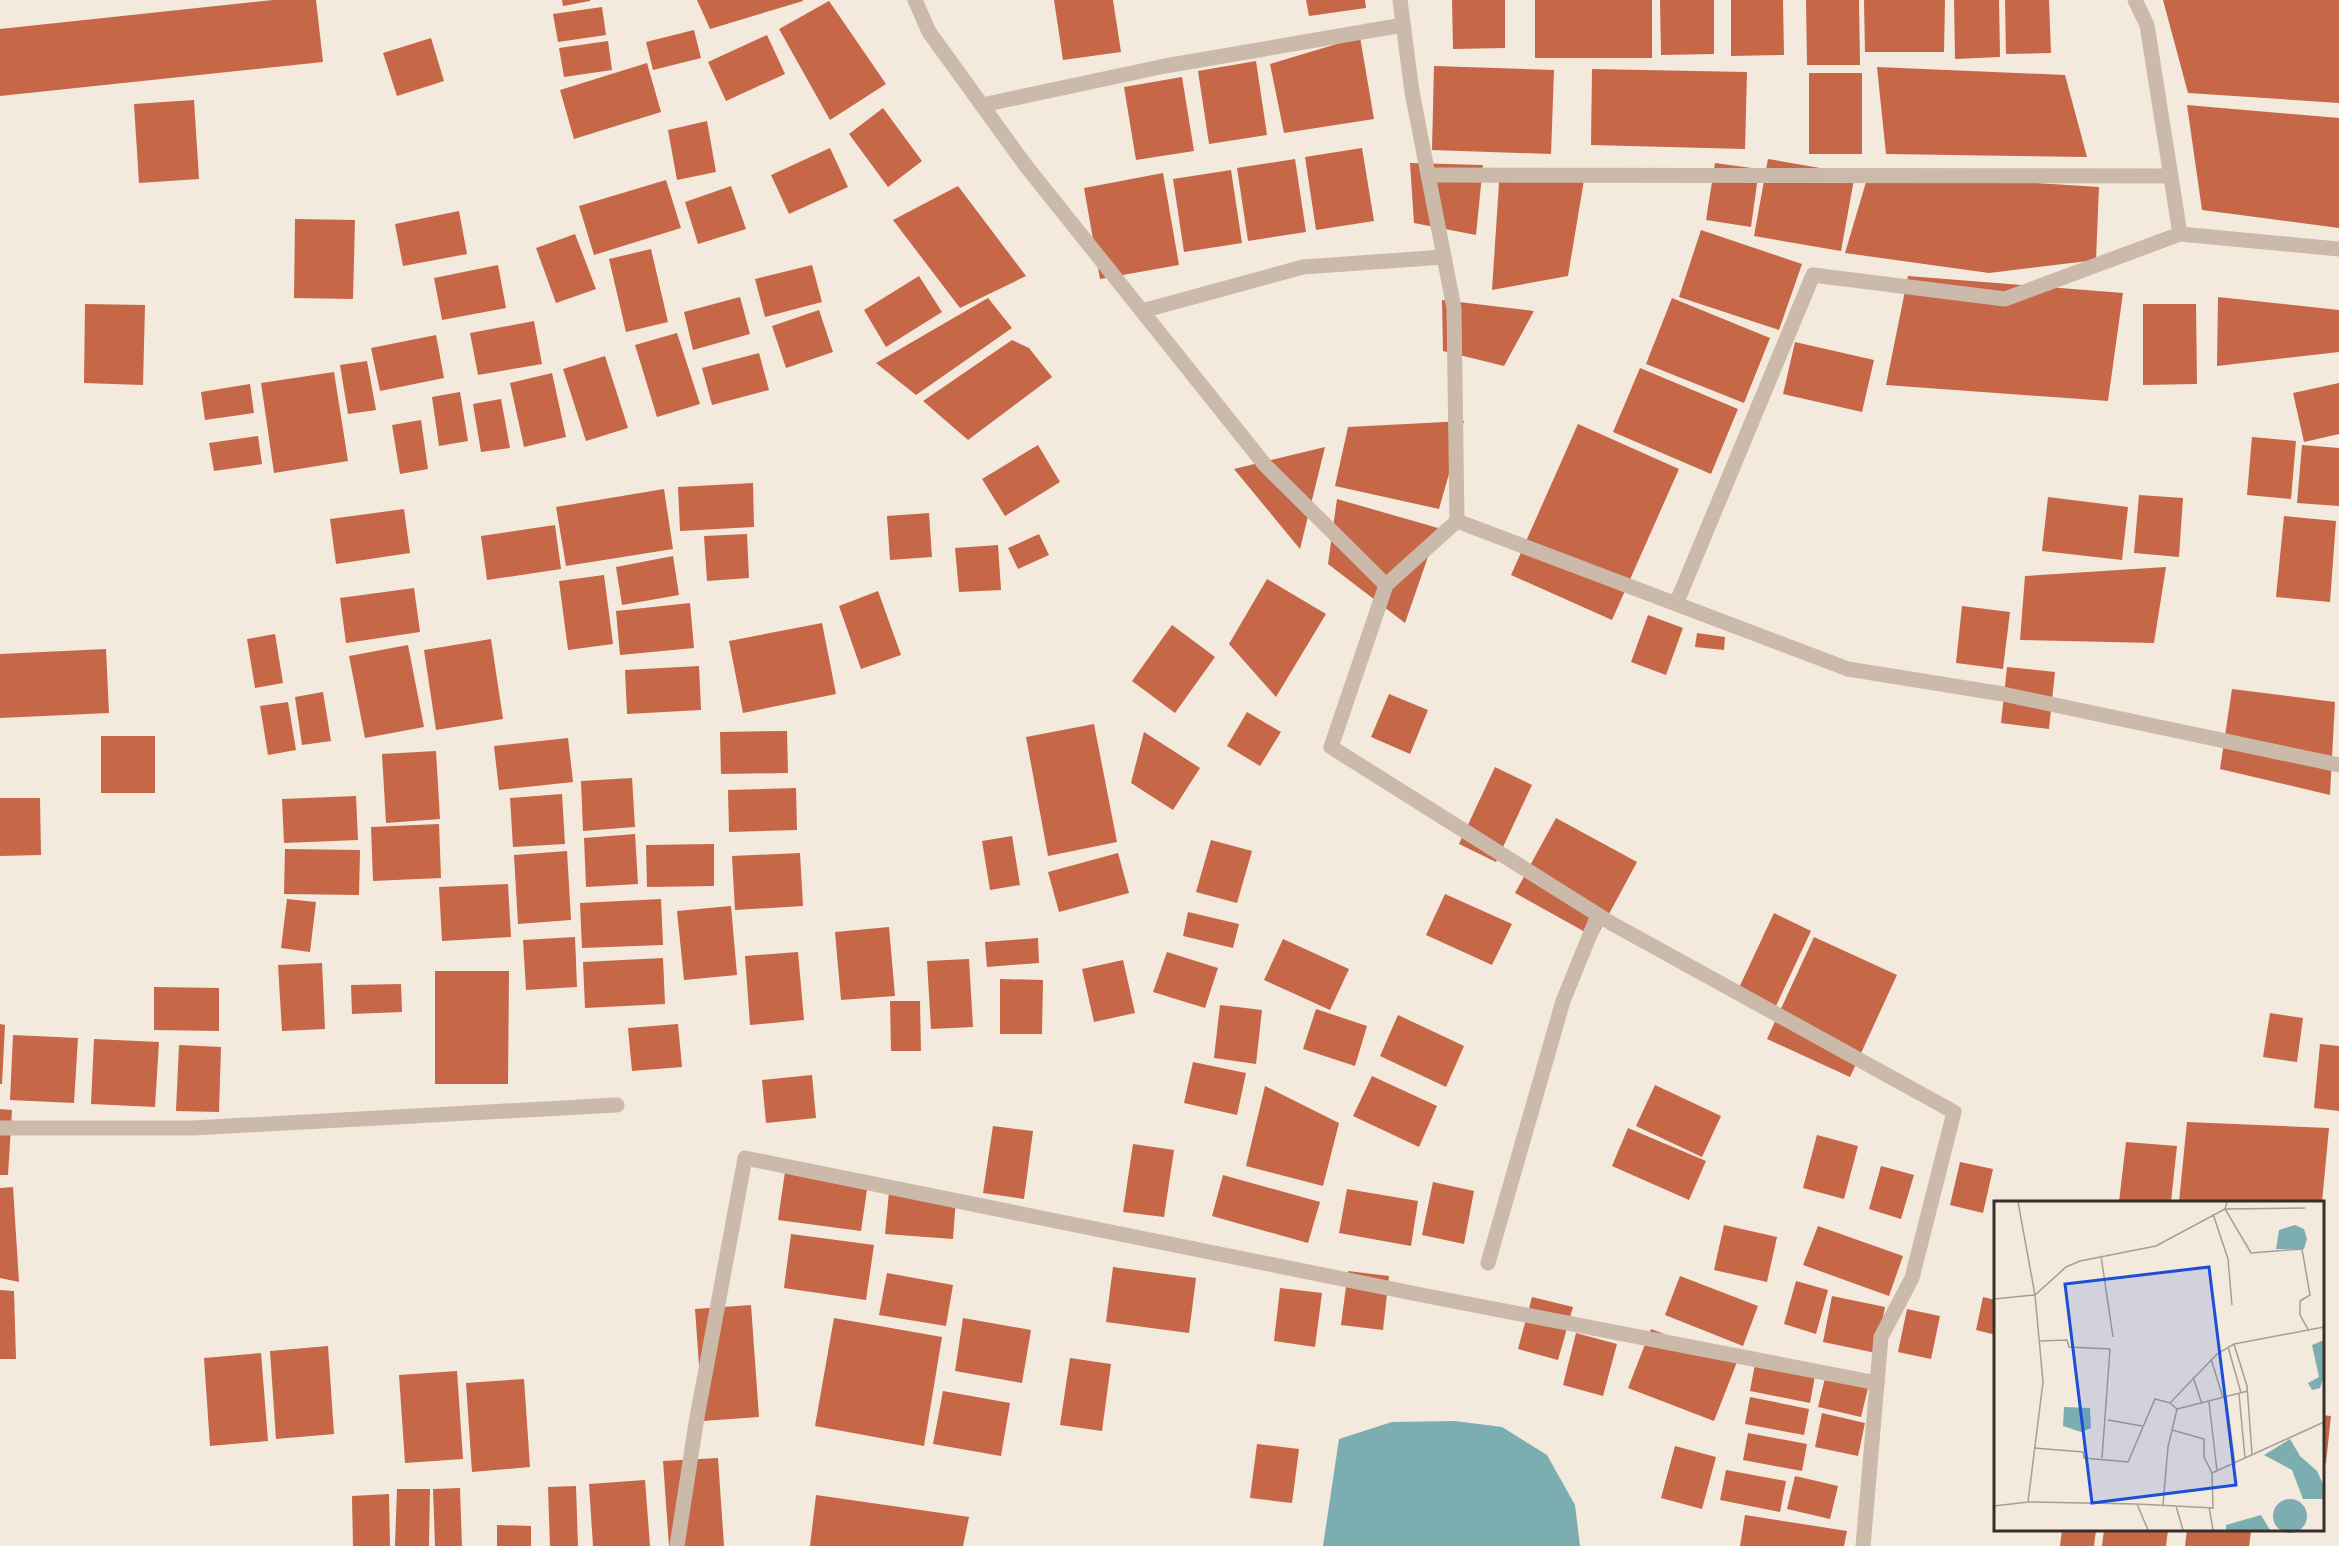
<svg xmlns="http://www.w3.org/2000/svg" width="2339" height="1546" font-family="Inter,sans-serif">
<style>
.water{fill:#7cadb0}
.building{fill:#c66748}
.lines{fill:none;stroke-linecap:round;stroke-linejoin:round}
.minor{stroke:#cbb9a9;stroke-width:15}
.inset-road{fill:none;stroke:#a89e95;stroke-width:1.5}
.view{fill:#1d4ed8;fill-opacity:0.15;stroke:#1d4ed8;stroke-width:3}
.inset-edge{fill:none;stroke:#382e29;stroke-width:3}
</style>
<rect width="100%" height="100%" fill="#f3e9dd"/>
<!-- water -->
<polygon class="water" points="1455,1421 1502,1427 1547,1455 1575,1505 1580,1546 1323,1546 1339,1439 1392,1422"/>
<!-- building -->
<g class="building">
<polygon points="273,0 316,0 323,62 0,96 0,29"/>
<polygon points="562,0 590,0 590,1 563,6"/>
<polygon points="697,0 803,0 803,1 710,29"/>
<polygon points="1054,0 1113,0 1121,52 1063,60"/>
<polygon points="1306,0 1365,0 1366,8 1309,16"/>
<polygon points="1452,0 1505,0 1505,48 1453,49"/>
<rect x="1535" y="0" width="117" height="58"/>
<polygon points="1660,0 1714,0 1714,54 1661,55"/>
<polygon points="1731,0 1783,0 1784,55 1731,56"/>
<polygon points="1806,0 1859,0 1860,65 1807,65"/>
<polygon points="1864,0 1945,0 1944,52 1865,52"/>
<polygon points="1954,0 1999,0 2000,57 1955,59"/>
<polygon points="2005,0 2049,0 2051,53 2006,54"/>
<polygon points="2163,0 2339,0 2339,103 2188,93"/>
<polygon points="829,1 886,84 830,120 779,29"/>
<polygon points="602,7 606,35 558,42 553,14"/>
<polygon points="694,30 701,58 653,70 646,42"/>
<polygon points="767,35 785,74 726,101 708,62"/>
<polygon points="1360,37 1374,119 1284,133 1270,64"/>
<polygon points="431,38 444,81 397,96 383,53"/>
<polygon points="608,41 612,70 564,77 559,48"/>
<polygon points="1256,61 1267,135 1209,144 1198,71"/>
<polygon points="647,63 661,112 574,139 560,90"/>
<polygon points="1434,66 1554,70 1551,154 1432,150"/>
<polygon points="1877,67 2065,75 2087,157 1886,154"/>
<polygon points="1592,69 1747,72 1745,149 1591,145"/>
<rect x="1809" y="73" width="53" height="81"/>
<polygon points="1182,77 1194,151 1136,160 1124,87"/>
<polygon points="194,100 199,179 139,183 134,104"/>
<polygon points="2187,105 2339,118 2339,228 2202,210"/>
<polygon points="883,108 922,161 888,187 849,134"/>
<polygon points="707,121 716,172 677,180 668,130"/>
<polygon points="830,148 848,187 789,214 771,175"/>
<polygon points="1362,148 1374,221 1316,230 1305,157"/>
<polygon points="1295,159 1306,232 1248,241 1237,168"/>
<polygon points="1768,159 1855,174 1841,251 1754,236"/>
<polygon points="1410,163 1483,165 1476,235 1414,223"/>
<polygon points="1715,163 1759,169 1751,227 1706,220"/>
<polygon points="1500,168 1585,174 1568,276 1492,290"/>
<polygon points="1231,170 1242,243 1184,252 1173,179"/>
<polygon points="1869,172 2099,187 2096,260 1989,273 1845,253"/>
<polygon points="1163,173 1179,265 1100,279 1084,188"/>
<polygon points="666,180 681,228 594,255 579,206"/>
<polygon points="731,186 746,229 698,244 685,202"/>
<polygon points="958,186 1026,276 960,308 893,220"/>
<polygon points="459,211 467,254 403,266 395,224"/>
<polygon points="295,219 355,220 353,299 294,298"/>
<polygon points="1701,230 1802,264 1779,330 1679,297"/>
<polygon points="575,234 596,289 556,303 536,248"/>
<polygon points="651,249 668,322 626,332 609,259"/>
<polygon points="498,265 506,308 442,320 434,278"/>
<polygon points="812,265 822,302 765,317 755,279"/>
<polygon points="919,276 942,312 886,347 864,310"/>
<polygon points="1908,276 2123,293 2108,401 1886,385"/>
<polygon points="740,297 750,334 693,350 684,312"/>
<polygon points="2218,297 2339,310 2339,352 2217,366"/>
<polygon points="988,298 1012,328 916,395 876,363"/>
<polygon points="1672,298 1770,338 1744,403 1646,364"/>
<polygon points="1442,300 1534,311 1504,366 1443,351"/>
<polygon points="85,304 145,305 143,385 84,383"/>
<polygon points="2143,304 2196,304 2197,384 2143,385"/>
<polygon points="819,310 833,352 786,368 772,326"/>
<polygon points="534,321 542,364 478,375 470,333"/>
<polygon points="677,333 700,404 657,417 635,345"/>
<polygon points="436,335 444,378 380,391 371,348"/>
<polygon points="1012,340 1029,348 1052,377 968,440 923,401"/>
<polygon points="1795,342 1874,360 1862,412 1783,394"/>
<polygon points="759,353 769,390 712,405 702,368"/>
<polygon points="605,356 628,428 586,441 563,369"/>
<polygon points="367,361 376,410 348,414 340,365"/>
<polygon points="1640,368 1738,409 1711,474 1613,432"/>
<polygon points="334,372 348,461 274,473 261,383"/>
<polygon points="552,373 566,437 524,447 510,383"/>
<polygon points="2339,383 2339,434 2304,442 2293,393"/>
<polygon points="250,384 254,413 205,420 201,392"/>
<polygon points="460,392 468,441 439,446 432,397"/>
<polygon points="501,399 510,448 481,452 473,404"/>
<polygon points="421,420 428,469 400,474 392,425"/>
<polygon points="1464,421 1439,509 1335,486 1348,427"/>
<polygon points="1578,424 1679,469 1612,620 1511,575"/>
<polygon points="258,436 262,464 214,471 209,443"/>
<polygon points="2252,437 2296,441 2291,499 2247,495"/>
<polygon points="1038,445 1060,482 1005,516 982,479"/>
<polygon points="2302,445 2339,448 2339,506 2297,503"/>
<polygon points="1325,447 1300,549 1234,469"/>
<polygon points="753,483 754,527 680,531 678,487"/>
<polygon points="664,489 673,549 566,566 556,507"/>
<polygon points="2139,495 2183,498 2179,557 2134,553"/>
<polygon points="2048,497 2128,507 2122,560 2042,551"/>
<polygon points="1337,499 1438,528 1405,623 1328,564"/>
<polygon points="404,509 410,553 336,564 330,519"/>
<polygon points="929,513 932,557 890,560 887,516"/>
<polygon points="2284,516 2336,521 2330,602 2276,597"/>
<polygon points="555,525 561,569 487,580 481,536"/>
<polygon points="747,534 749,578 707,581 704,536"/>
<polygon points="1039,534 1049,555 1018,569 1008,548"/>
<polygon points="998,545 1001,590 959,592 955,548"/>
<polygon points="673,556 679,595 622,605 616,567"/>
<polygon points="2166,567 2154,643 2020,640 2025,576"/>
<polygon points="604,575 613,644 568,650 559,581"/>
<polygon points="1267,579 1326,614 1276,697 1229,644"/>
<polygon points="414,588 420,632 346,643 340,598"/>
<polygon points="878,591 901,655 861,669 839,606"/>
<polygon points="690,603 694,648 620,655 616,611"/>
<polygon points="1962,606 2010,612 2003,669 1956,663"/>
<polygon points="1648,615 1683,628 1666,675 1631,662"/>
<polygon points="822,623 836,694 743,713 729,641"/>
<polygon points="1172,625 1215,657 1175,713 1132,681"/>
<polygon points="1697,633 1725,637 1724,650 1695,647"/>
<polygon points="275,634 283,683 255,688 247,639"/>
<polygon points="491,639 503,719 436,730 424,650"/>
<polygon points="408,645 424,727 365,738 349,656"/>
<polygon points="106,649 109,713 0,718 0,654"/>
<polygon points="699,666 701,710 627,714 625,670"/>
<polygon points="2007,667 2055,672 2049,729 2001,723"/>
<polygon points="2232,689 2335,702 2330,795 2220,769"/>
<polygon points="323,692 331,741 302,745 295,697"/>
<polygon points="1389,694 1428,710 1410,754 1371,737"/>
<polygon points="288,702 296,750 268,755 260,706"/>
<polygon points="1247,712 1281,732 1260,766 1227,746"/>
<polygon points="1094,724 1117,842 1048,856 1026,737"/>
<polygon points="787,731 788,773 721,774 720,732"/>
<polygon points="1144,732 1200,768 1173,810 1131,783"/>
<rect x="101" y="736" width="54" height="57"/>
<polygon points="568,738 573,782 499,790 494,746"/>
<polygon points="436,751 440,819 386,823 382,754"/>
<polygon points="1495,767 1532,785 1496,862 1459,844"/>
<polygon points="632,778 635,827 583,831 581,781"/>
<polygon points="796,788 797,830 729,832 728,790"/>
<polygon points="562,794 565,844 513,847 510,798"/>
<polygon points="356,796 358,840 284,843 282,799"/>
<polygon points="0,798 40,798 41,855 0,856"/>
<polygon points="1556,818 1637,862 1596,938 1515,893"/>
<polygon points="439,824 441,878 373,881 371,827"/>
<polygon points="635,834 638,884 586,887 584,838"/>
<polygon points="1012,836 1020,885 990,890 982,841"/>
<polygon points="1211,840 1252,851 1237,903 1196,892"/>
<polygon points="714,844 714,886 647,887 646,845"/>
<polygon points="285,849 360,850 359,895 284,894"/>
<polygon points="567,851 571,920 518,924 514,855"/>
<polygon points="800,853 803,906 735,910 732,856"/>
<polygon points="1118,853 1129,893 1059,912 1048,872"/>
<polygon points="508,884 511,937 442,941 439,887"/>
<polygon points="1445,894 1512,924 1492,965 1426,935"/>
<polygon points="287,899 316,902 310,952 281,948"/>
<polygon points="661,899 663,945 582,948 580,903"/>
<polygon points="731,906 737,975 684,980 677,911"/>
<polygon points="1188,912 1239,924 1233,948 1183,936"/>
<polygon points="1774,913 1811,931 1775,1008 1738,990"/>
<polygon points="889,927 895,996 841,1000 835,932"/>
<polygon points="575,937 577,987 526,990 523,940"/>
<polygon points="1814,937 1897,975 1850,1077 1767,1039"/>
<polygon points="1038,938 1039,963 987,967 985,942"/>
<polygon points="1283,939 1349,969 1330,1010 1264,980"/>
<polygon points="798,952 804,1020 750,1025 745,956"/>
<polygon points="1167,952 1218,968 1205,1008 1153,992"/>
<polygon points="663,958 665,1004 585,1008 583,962"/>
<polygon points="969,959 973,1027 931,1029 927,961"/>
<polygon points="1123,960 1135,1013 1094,1022 1082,969"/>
<polygon points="322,963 325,1029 282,1031 278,965"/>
<polygon points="435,971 509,971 508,1084 435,1084"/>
<polygon points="1000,979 1043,980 1042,1034 1000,1034"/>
<polygon points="401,984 402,1012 352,1014 351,985"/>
<polygon points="154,987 219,988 219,1031 154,1030"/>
<polygon points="890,1001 920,1001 921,1051 891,1051"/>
<polygon points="1220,1005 1262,1010 1256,1064 1214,1058"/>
<polygon points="1316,1009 1367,1026 1355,1066 1303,1049"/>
<polygon points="2270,1013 2303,1018 2297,1062 2263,1057"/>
<polygon points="1398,1015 1464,1046 1446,1087 1380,1056"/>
<polygon points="0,1024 5,1025 2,1084 0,1084"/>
<polygon points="678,1024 682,1067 632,1071 628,1028"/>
<polygon points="13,1035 78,1038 74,1103 10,1100"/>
<polygon points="94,1039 159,1042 155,1107 91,1104"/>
<polygon points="2320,1044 2339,1046 2339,1111 2314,1108"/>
<polygon points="179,1045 221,1047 219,1112 176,1111"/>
<polygon points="1193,1062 1246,1073 1237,1115 1184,1103"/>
<polygon points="812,1075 816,1118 766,1123 762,1080"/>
<polygon points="1372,1076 1437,1106 1419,1147 1353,1116"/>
<polygon points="1655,1085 1721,1116 1702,1157 1636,1126"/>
<polygon points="1265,1086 1339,1123 1323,1186 1246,1166"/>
<polygon points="0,1109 12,1110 8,1175 0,1175"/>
<polygon points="2187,1122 2329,1128 2322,1202 2179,1202"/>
<polygon points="993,1126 1033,1131 1024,1199 983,1193"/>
<polygon points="1628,1128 1706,1161 1689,1200 1612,1166"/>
<polygon points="1817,1135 1858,1146 1844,1199 1803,1188"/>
<polygon points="2126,1142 2177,1146 2171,1202 2119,1202"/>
<polygon points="1133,1144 1174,1150 1164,1217 1123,1212"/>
<polygon points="1960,1162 1993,1169 1983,1213 1950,1205"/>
<polygon points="786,1165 869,1176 861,1231 778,1220"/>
<polygon points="1881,1166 1914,1175 1901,1219 1869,1209"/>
<polygon points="1223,1175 1320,1202 1308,1243 1212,1216"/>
<polygon points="1433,1182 1474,1191 1464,1244 1422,1235"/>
<polygon points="13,1187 19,1282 0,1278 0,1188"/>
<polygon points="1347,1189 1418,1201 1411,1246 1339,1233"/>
<polygon points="889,1192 956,1198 953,1239 885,1234"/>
<polygon points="1724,1225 1777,1237 1767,1282 1714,1270"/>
<polygon points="1818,1226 1903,1256 1889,1296 1803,1265"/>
<polygon points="791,1234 874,1245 866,1300 784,1288"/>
<polygon points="1113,1267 1196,1278 1189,1333 1106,1322"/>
<polygon points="1348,1271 1389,1276 1383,1330 1341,1325"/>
<polygon points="887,1273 953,1285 946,1326 879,1315"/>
<polygon points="1680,1276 1758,1306 1743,1346 1665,1315"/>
<polygon points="1796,1281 1828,1290 1816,1334 1784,1324"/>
<polygon points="1280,1288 1322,1293 1315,1347 1274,1341"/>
<polygon points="0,1290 14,1291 16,1359 0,1359"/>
<polygon points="1832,1296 1885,1307 1876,1353 1823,1342"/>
<polygon points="1532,1297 1573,1307 1558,1360 1518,1349"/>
<polygon points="1983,1297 1996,1300 1996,1335 1976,1330"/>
<polygon points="751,1305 759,1417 703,1421 695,1309"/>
<polygon points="1907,1309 1940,1316 1931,1359 1898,1352"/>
<polygon points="834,1318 942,1337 924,1446 815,1426"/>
<polygon points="963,1318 1031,1330 1022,1383 955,1371"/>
<polygon points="1651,1329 1737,1362 1714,1421 1628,1388"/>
<polygon points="1576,1333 1617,1344 1603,1396 1563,1385"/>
<polygon points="328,1346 334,1434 276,1439 270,1351"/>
<polygon points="261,1353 268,1441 210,1446 204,1358"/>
<polygon points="1070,1358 1111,1364 1102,1431 1060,1425"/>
<polygon points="1755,1364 1815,1376 1810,1403 1750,1391"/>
<polygon points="457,1371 463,1459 405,1463 399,1375"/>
<polygon points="1826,1374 1869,1384 1861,1417 1818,1407"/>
<polygon points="524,1379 530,1467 472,1472 466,1383"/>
<polygon points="943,1391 1010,1403 1001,1456 933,1444"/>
<polygon points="1750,1397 1809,1409 1804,1435 1745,1424"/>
<polygon points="1822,1413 1865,1423 1858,1456 1815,1447"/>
<polygon points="2322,1415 2331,1416 2326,1463 2322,1463"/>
<polygon points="1748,1433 1807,1444 1802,1471 1743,1460"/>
<polygon points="1257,1444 1299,1449 1292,1503 1250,1498"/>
<polygon points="1675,1446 1716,1457 1702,1509 1661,1498"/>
<polygon points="718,1458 724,1546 669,1546 663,1461"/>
<polygon points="1726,1470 1786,1481 1780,1512 1720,1500"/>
<polygon points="1795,1476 1838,1486 1830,1519 1787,1509"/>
<polygon points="645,1480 650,1546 593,1546 589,1484"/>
<polygon points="576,1486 578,1546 550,1546 548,1487"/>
<polygon points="460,1488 462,1546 435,1546 433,1489"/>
<polygon points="397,1489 430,1489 429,1546 395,1546"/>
<polygon points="389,1494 390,1546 353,1546 352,1496"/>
<polygon points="816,1495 969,1517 963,1546 810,1546"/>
<polygon points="1745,1515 1847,1531 1844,1546 1740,1546"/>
<polygon points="497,1525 531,1526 531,1546 497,1546"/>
<polygon points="2062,1530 2096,1530 2094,1546 2060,1546"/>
<polygon points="2104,1530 2168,1530 2166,1546 2102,1546"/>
<polygon points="2187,1530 2231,1530 2251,1532 2249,1546 2185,1546"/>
</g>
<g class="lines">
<!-- minor -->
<g class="minor">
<polyline points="915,0 929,32 1026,166 1265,465 1386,585 1331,747 1611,923 1954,1112 1912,1278 1881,1337 1863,1546"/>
<polyline points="1400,0 1412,92 1454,308 1457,521"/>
<polyline points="2135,0 2147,25 2180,234 2339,249"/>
<polyline points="982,105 1165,66 1403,25"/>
<polyline points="1428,175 2171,176"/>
<polyline points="1142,311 1303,267 1444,257"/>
<polyline points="1386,585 1457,521 1848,669 2003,694 2339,765"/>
<polyline points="1676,604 1813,275 2005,299 2180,234"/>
<polyline points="0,1128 193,1128 617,1105"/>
<polyline points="1488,1263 1563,1001 1598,915"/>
<polyline points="677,1546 696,1423 745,1158 1422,1295 1877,1383"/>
</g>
</g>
<!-- overview -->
<g transform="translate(1994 1201)">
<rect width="330" height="330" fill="#f3e9dd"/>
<path d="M 301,24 L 310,28 L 313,38 L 310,48 L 282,48 L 285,29 ZM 330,139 L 330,175 L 326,187 L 318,189 L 314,182 L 325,176 L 318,144 ZM 70,206 L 96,207 L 97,227 L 87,231 L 69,225 ZM 296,238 L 306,255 L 323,270 L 330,285 L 330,298 L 309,298 L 298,269 L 270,254 ZM279 315a17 17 0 1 1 34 0a17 17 0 1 1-34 0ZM 267,314 L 276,329 L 232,329 L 232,324 Z" fill="#7cadb0"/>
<path class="inset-road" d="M 24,1 L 41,94 L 49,181 L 34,301M 311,7 L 231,8 L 257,52 L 308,48 L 316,94 L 306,100 L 306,114 L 315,130M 219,13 L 234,58 L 238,104M 107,55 L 119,136M 0,98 L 41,94 L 72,66 L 86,60 L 162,45 L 231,8 L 233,1M 46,140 L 73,139 L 75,146 L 116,148 L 108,257M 234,146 L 247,192M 217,158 L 229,197M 199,176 L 208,203M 245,193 L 251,257M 232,196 L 241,264M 215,201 L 223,270M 183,208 L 254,190M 114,219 L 148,225M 178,229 L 210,238 L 210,256 L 218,272M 40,247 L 89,251 L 90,257 L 134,261 L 161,198 L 176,202 L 223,153 L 240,143M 258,253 L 253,185 L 240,143 L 330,126M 143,303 L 219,307 L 218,272 L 330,221M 169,304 L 174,246 L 183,208 L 176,202M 0,305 L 34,301 L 143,303 L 154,329M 182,305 L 189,329M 215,306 L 219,329"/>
<path class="view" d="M 215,66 L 242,284 L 98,302 L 71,83 Z"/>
<rect width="330" height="330" class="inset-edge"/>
</g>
</svg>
